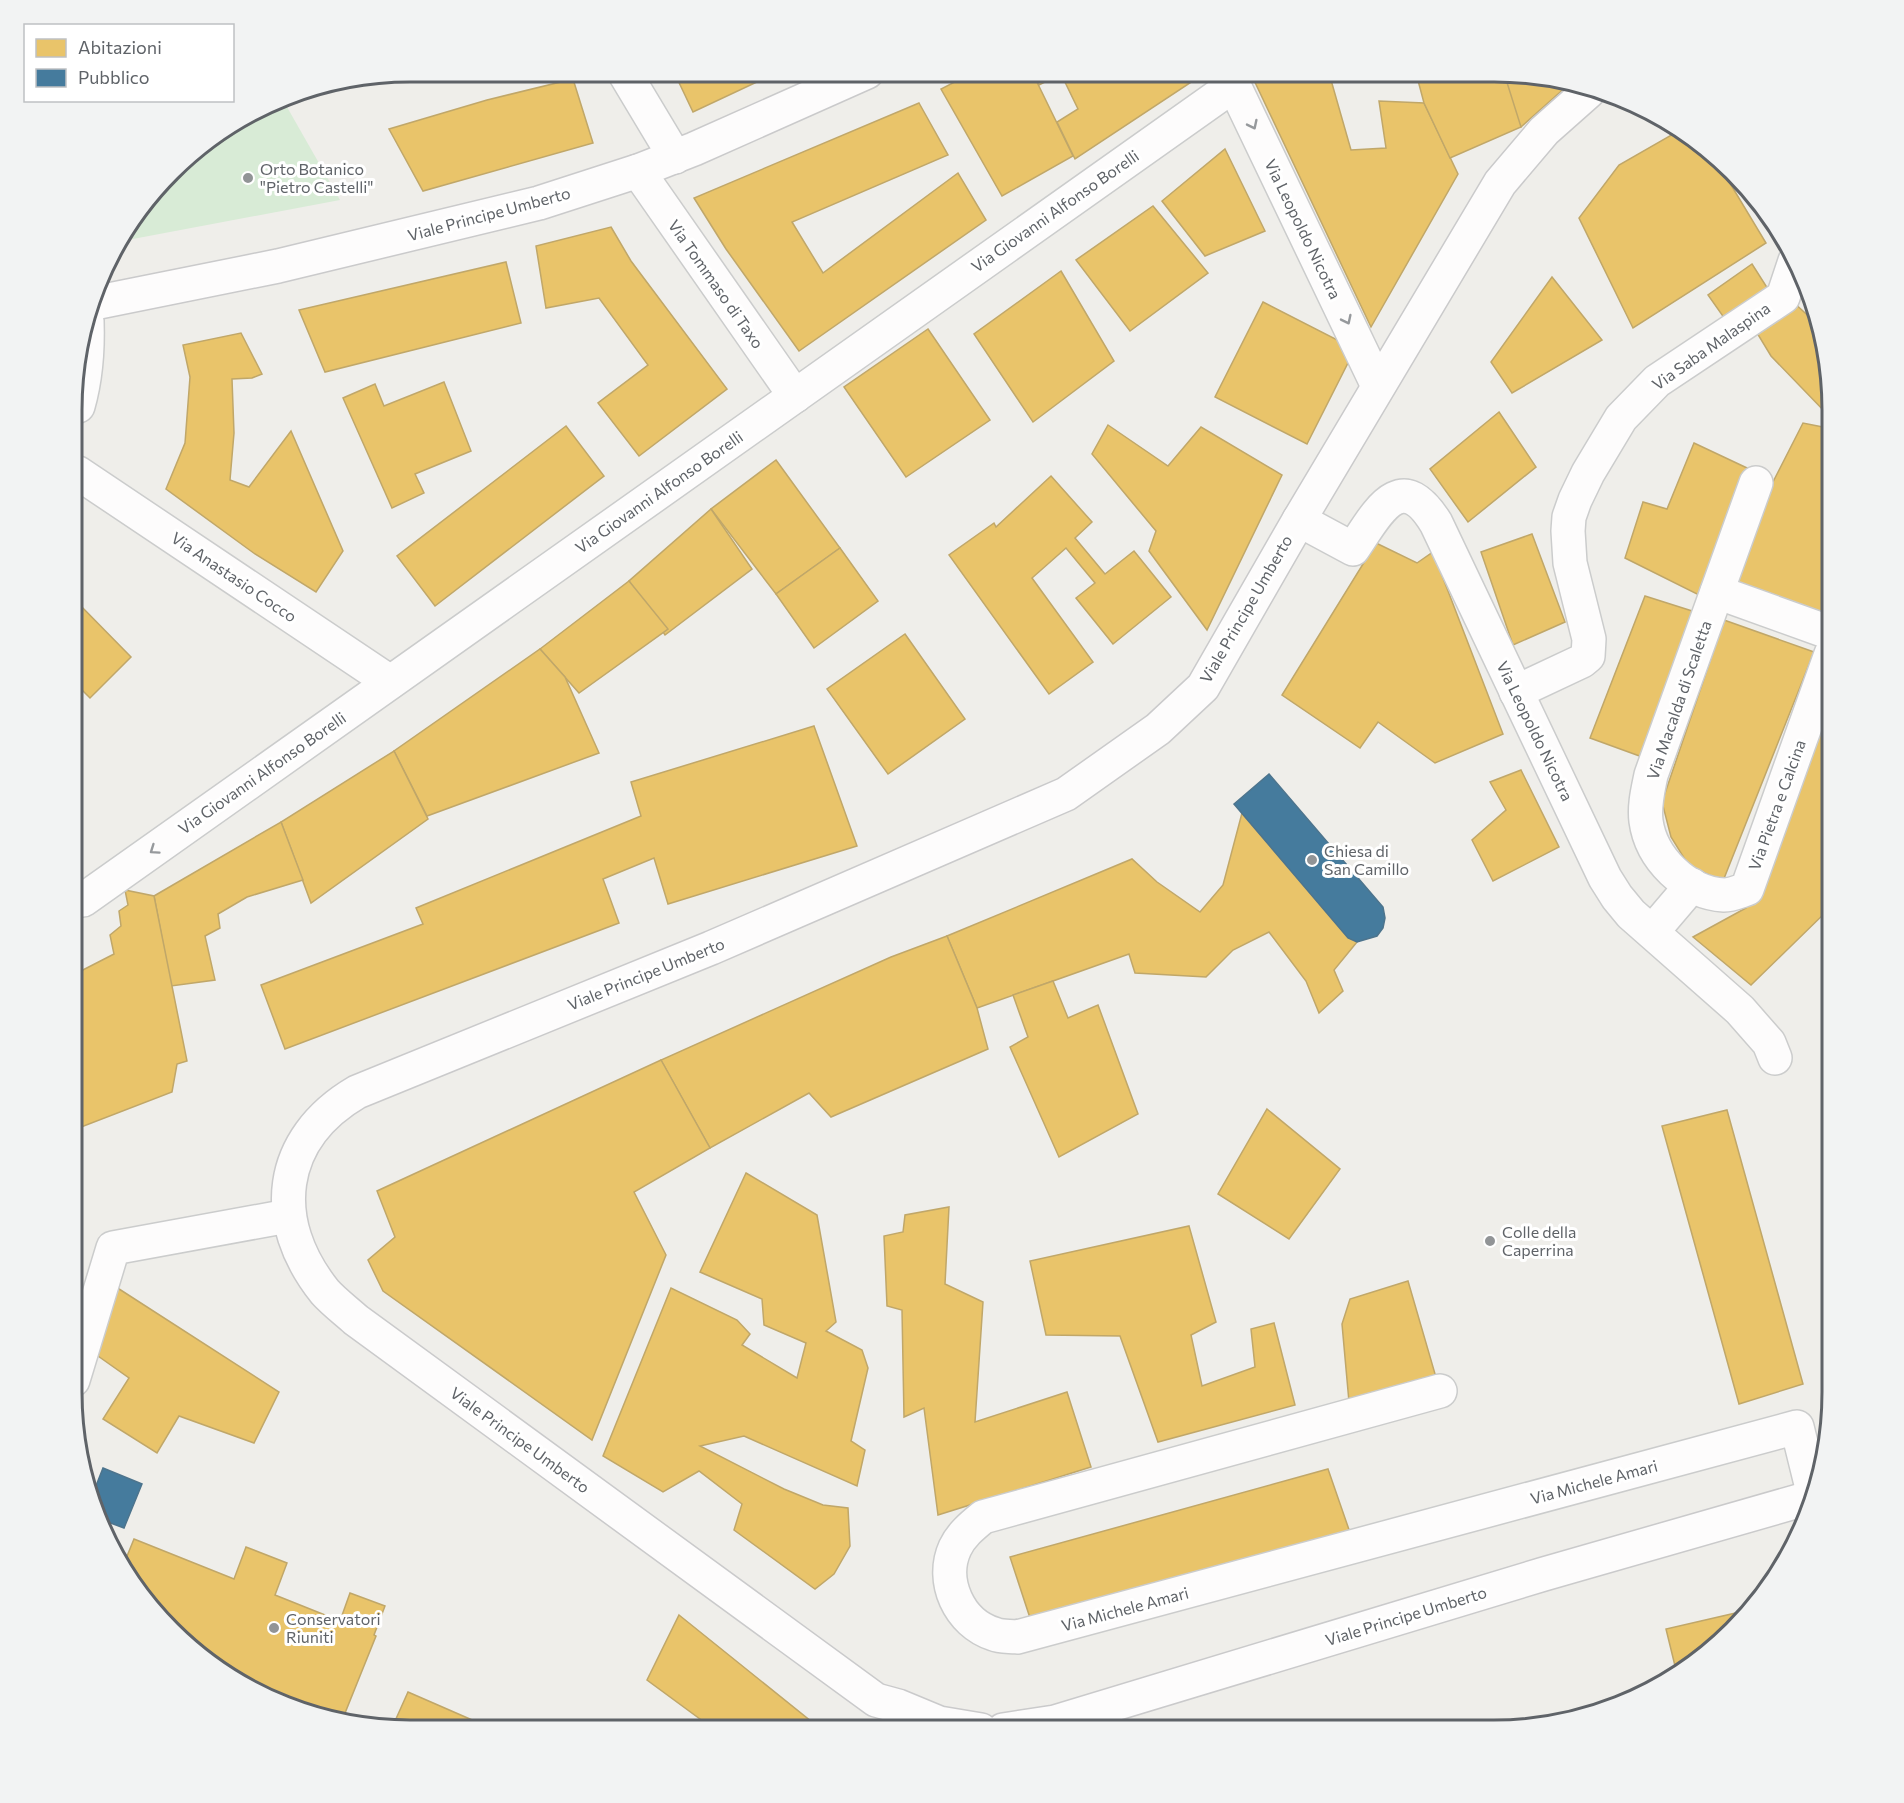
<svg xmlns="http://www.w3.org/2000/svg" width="1904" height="1803" font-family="Commissioner,sans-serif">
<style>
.green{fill:#d8ebd6}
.homes{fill:#e9c46a;stroke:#c0a769;stroke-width:1.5}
.public{fill:#457b9d;stroke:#4d748d;stroke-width:1.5}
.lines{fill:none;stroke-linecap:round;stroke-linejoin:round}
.pedestrian-casing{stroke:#cbcccc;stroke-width:36}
.minor-casing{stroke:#cbcccc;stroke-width:36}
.secondary-casing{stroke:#cacacb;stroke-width:36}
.pedestrian{stroke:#fdfcfc;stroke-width:33}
.minor{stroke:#fdfcfc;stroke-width:33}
.secondary{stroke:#fdfcfc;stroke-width:33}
.oneway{stroke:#96999c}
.poi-dot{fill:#919496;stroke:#fff;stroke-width:2}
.labels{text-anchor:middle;stroke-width:6;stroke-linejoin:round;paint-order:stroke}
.poi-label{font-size:16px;fill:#5f6368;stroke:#fff;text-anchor:start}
.street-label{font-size:16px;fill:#5f6368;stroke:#fff}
.rim{fill:none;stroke:#5f6368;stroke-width:3}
</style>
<rect width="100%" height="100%" fill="#efeeea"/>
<!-- green -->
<polygon class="green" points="283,100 340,200 117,242 187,156"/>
<!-- homes -->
<g class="homes">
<polygon points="674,72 778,72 693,112"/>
<polygon points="974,72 1032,72 1073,156 1002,196 941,89"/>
<polygon points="1032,72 1205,73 1075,159 1057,122 1078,109 1061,74 1039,85"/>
<polygon points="1262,73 1329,73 1351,150 1386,148 1379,101 1424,103 1458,174 1371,327 1252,76"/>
<polygon points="1416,73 1512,73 1528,105 1521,127 1450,158 1424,103"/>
<polygon points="1504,73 1516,73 1567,86 1521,127"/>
<polygon points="573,79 593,143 423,191 389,129 487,100"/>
<polygon points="919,103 948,155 792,222 823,273 958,173 986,220 799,351 726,249 694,198"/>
<polygon points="1680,130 1700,142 1713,155 1766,243 1633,328 1579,218 1619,165"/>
<polygon points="1225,149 1265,231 1205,256 1162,201"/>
<polygon points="1153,206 1208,273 1130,331 1076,260"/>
<polygon points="611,227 631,261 727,389 639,456 598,403 648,365 599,298 546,308 536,246"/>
<polygon points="506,262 521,323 325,372 299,310"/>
<polygon points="1752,264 1768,289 1727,322 1708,295"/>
<polygon points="1061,271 1114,361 1033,422 974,334"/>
<polygon points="1552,277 1602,340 1512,393 1491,362"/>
<polygon points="1792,301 1816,323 1831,388 1831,633 1717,592 1803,423 1828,428 1828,415 1771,356 1754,328"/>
<polygon points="1263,302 1355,349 1307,444 1215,397"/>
<polygon points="928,329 990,420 906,477 844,387"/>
<polygon points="241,333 262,374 252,378 232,379 234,433 230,480 249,487 291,431 343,551 316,592 255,554 166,489 185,443 190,377 183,345"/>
<polygon points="444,382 471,451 415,474 424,493 392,508 343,398 375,384 384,406"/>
<polygon points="1499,412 1536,467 1468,522 1430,469"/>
<polygon points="1108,425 1168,466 1201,427 1282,475 1207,630 1149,551 1156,531 1092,454"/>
<polygon points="566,426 604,476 435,606 397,556"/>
<polygon points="1694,443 1747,468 1703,597 1625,558 1643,502 1667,509"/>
<polygon points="776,460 840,548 776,594 711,509"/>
<polygon points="1051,476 1092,522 1075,538 1105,574 1134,551 1171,597 1113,644 1076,598 1095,583 1066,548 1032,578 1093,662 1049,694 949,555 994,523 996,527"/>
<polygon points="711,509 752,569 665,635 629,581"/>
<polygon points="1532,534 1565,622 1513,645 1481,552"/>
<polygon points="1376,543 1417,563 1433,552 1503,734 1435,763 1378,722 1360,748 1282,695"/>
<polygon points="840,548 878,601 814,648 776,594"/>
<polygon points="629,581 668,629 579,693 540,649"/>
<polygon points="1645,596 1708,616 1656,762 1590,738"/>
<polygon points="77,602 131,657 90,698 77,685"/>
<polygon points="1724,620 1814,652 1723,881 1689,866 1671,837 1662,802"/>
<polygon points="905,634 965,719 888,774 827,689"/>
<polygon points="540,649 565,677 599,753 427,816 394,751"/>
<polygon points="1831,654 1831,907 1751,985 1693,937 1746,908 1747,889"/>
<polygon points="814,726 857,846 668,904 654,858 603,879 619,923 285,1049 261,985 423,924 416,908 641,816 631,782"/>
<polygon points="394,751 428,819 311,903 281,822"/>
<polygon points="1521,770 1559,847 1493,881 1472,840 1506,810 1490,782"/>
<polygon points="1242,813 1357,942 1334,970 1343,991 1319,1013 1306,981 1269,932 1233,950 1206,977 1135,973 1129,954 977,1008 947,936 1132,859 1157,882 1200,912 1223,885"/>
<polygon points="281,822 303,880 247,897 218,914 220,928 205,936 215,980 171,986 154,896"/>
<polygon points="125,890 154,896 187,1061 177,1064 172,1092 76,1129 74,1129 75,974 114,954 110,935 121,926 119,911 128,905"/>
<polygon points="947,936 977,1008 988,1049 831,1117 809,1093 710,1148 661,1060 891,957"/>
<polygon points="1053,981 1068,1018 1098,1005 1138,1114 1059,1157 1010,1047 1028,1037 1013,995"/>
<polygon points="661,1060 710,1148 634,1192 666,1255 592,1440 383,1291 368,1260 395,1237 377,1191"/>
<polygon points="1267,1109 1340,1169 1289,1239 1218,1194"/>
<polygon points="1727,1110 1803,1384 1739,1404 1662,1126"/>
<polygon points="746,1173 817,1215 836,1322 826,1331 862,1350 868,1368 851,1441 865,1450 857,1486 744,1436 700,1446 784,1489 823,1505 848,1508 850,1546 834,1574 815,1589 734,1530 742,1504 699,1471 663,1492 603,1456 671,1288 737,1320 750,1334 742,1345 797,1378 806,1343 764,1325 762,1299 700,1272"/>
<polygon points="949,1207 945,1284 983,1302 975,1422 1067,1392 1091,1467 938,1515 924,1408 904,1417 902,1310 887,1306 884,1236 903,1232 905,1215"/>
<polygon points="1189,1226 1216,1322 1191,1335 1202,1386 1255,1367 1251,1329 1274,1323 1295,1405 1158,1442 1120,1336 1046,1335 1030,1261"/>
<polygon points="1408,1281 1440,1391 1349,1402 1342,1324 1350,1299"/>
<polygon points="116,1287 279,1392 254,1443 179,1416 157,1453 103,1419 129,1378 98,1356"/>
<polygon points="1328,1469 1355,1547 1035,1633 1010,1557"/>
<polygon points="134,1539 234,1579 246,1547 287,1563 275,1595 340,1621 350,1593 385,1606 374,1635 376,1636 343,1718 293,1705 241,1684 204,1661 142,1599 123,1566"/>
<polygon points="1753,1609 1748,1616 1700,1661 1677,1674 1666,1629"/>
<polygon points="679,1615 822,1730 715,1730 647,1680"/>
<polygon points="408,1692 479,1723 476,1730 391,1730"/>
</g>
<!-- public -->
<g class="public">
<polygon points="1269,774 1383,907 1385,918 1383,928 1377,936 1357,942 1348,938 1234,804"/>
<polygon points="103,1468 142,1484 124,1528 97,1518 92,1496"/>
</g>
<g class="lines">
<defs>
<polyline id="pedestrian" points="624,72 675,157"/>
<g id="minor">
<polyline points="1228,73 1378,386"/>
<polyline points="638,171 795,396"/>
<path d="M 78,406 C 86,378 88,350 87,321"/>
<polyline points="78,473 390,682"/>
<path d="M 1756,483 L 1651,775 C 1648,790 1644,805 1646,821 C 1651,858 1686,893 1724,895 C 1732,895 1740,891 1747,889 L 1831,654"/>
<path d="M 1299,520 L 1353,549 C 1377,514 1400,465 1436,523 L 1605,878 L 1617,897 L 1631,914 L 1740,1010 L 1769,1043 L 1775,1058"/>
<polyline points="1717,592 1831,633"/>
<polyline points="1516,692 1582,661 1588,656 1589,639 1570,563 1568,531 1569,517 1575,500 1588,473 1621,418 1657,381 1783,297 1795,261"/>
<polyline points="75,897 83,900 1234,85"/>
<polyline points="1652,932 1692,885"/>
<polyline points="73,1380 113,1248 288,1216"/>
<path d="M 1440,1391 L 983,1517 C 972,1526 961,1535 955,1548 C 940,1581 959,1623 994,1634 C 1001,1637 1009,1636 1017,1637 L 1797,1427 L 1812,1488"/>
</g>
<g id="secondary">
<polyline points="94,303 278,266 539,203 638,171 694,149 867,72"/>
<path d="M 981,1730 L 939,1723 L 898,1706 L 876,1700 L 356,1320 C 346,1311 334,1302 325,1292 C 268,1221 277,1139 357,1092 L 711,948 L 1066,794 L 1158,729 L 1203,687 L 1299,520 L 1500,183 L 1544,131 L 1588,92"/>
<polyline points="1003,1730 1055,1722 1544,1574 1809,1498"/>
</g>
</defs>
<!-- pedestrian casing -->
<use href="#pedestrian" class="pedestrian-casing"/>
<!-- minor casing -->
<use href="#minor" class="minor-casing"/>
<!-- secondary casing -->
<use href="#secondary" class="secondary-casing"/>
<!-- pedestrian -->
<use href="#pedestrian" class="pedestrian"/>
<!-- minor -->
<use href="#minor" class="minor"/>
<!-- secondary -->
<use href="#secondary" class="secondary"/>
</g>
<!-- one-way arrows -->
<defs><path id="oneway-chevron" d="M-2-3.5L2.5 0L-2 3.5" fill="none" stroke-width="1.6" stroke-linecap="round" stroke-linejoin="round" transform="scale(1.5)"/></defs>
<g class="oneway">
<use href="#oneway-chevron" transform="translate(1253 125) rotate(64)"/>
<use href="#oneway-chevron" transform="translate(1347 320) rotate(64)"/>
<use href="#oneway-chevron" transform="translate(154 850) rotate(145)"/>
</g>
<!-- markers -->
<g class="poi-dot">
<circle cx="248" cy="178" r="6"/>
<circle cx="1312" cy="860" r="6"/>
<circle cx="1490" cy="1241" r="6"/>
<circle cx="274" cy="1628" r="6"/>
</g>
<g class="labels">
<!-- poi labels -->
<g class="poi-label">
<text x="260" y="175">Orto Botanico<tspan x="260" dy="18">"Pietro Castelli"</tspan></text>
<text x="1324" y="857">Chiesa di<tspan x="1324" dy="18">San Camillo</tspan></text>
<text x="1502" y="1238">Colle della<tspan x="1502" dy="18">Caperrina</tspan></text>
<text x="286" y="1625">Conservatori<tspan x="286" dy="18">Riuniti</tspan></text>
</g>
<!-- street labels -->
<g class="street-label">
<text transform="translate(1055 211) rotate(-35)" y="6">Via Giovanni Alfonso Borelli</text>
<text transform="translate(489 214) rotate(-15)" y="6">Viale Principe Umberto</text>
<text transform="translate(1303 229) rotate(64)" y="6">Via Leopoldo Nicotra</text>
<text transform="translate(716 284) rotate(55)" y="6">Via Tommaso di Taxo</text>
<text transform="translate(1711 346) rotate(-35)" y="6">Via Saba Malaspina</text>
<text transform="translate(659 492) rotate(-35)" y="6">Via Giovanni Alfonso Borelli</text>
<text transform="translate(234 577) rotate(34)" y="6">Via Anastasio Cocco</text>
<text transform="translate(1246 609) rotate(-60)" y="6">Viale Principe Umberto</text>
<text transform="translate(1679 700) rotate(-71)" y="6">Via Macalda di Scaletta</text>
<text transform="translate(1535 731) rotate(64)" y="6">Via Leopoldo Nicotra</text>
<text transform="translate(262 773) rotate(-35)" y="6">Via Giovanni Alfonso Borelli</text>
<text transform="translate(1777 805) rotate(-70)" y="6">Via Pietra e Calcina</text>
<text transform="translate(646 974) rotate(-22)" y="6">Viale Principe Umberto</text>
<text transform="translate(520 1440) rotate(36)" y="6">Viale Principe Umberto</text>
<text transform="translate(1594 1482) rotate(-15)" y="6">Via Michele Amari</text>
<text transform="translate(1125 1609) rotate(-15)" y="6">Via Michele Amari</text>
<text transform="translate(1406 1616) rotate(-17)" y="6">Viale Principe Umberto</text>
</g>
</g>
<!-- crop -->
<path d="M0 0H1904V1803H0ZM410 82H1494A328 328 0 0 1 1822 410V1392A328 328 0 0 1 1494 1720H410A328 328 0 0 1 82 1392V410A328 328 0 0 1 410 82Z" fill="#f2f3f3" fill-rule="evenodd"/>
<path class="rim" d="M410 82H1494A328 328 0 0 1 1822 410V1392A328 328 0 0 1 1494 1720H410A328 328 0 0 1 82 1392V410A328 328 0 0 1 410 82Z"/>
<!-- legend -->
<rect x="24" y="24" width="210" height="78" fill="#ffffff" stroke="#bfc1c3" stroke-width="1.5"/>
<rect x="36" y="39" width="30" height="18" fill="#e9c46a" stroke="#bfc1c3" stroke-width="1.5"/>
<text x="78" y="54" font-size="18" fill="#5f6368">Abitazioni</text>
<rect x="36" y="69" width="30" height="18" fill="#457b9d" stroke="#bfc1c3" stroke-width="1.5"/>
<text x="78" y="84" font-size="18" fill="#5f6368">Pubblico</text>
</svg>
